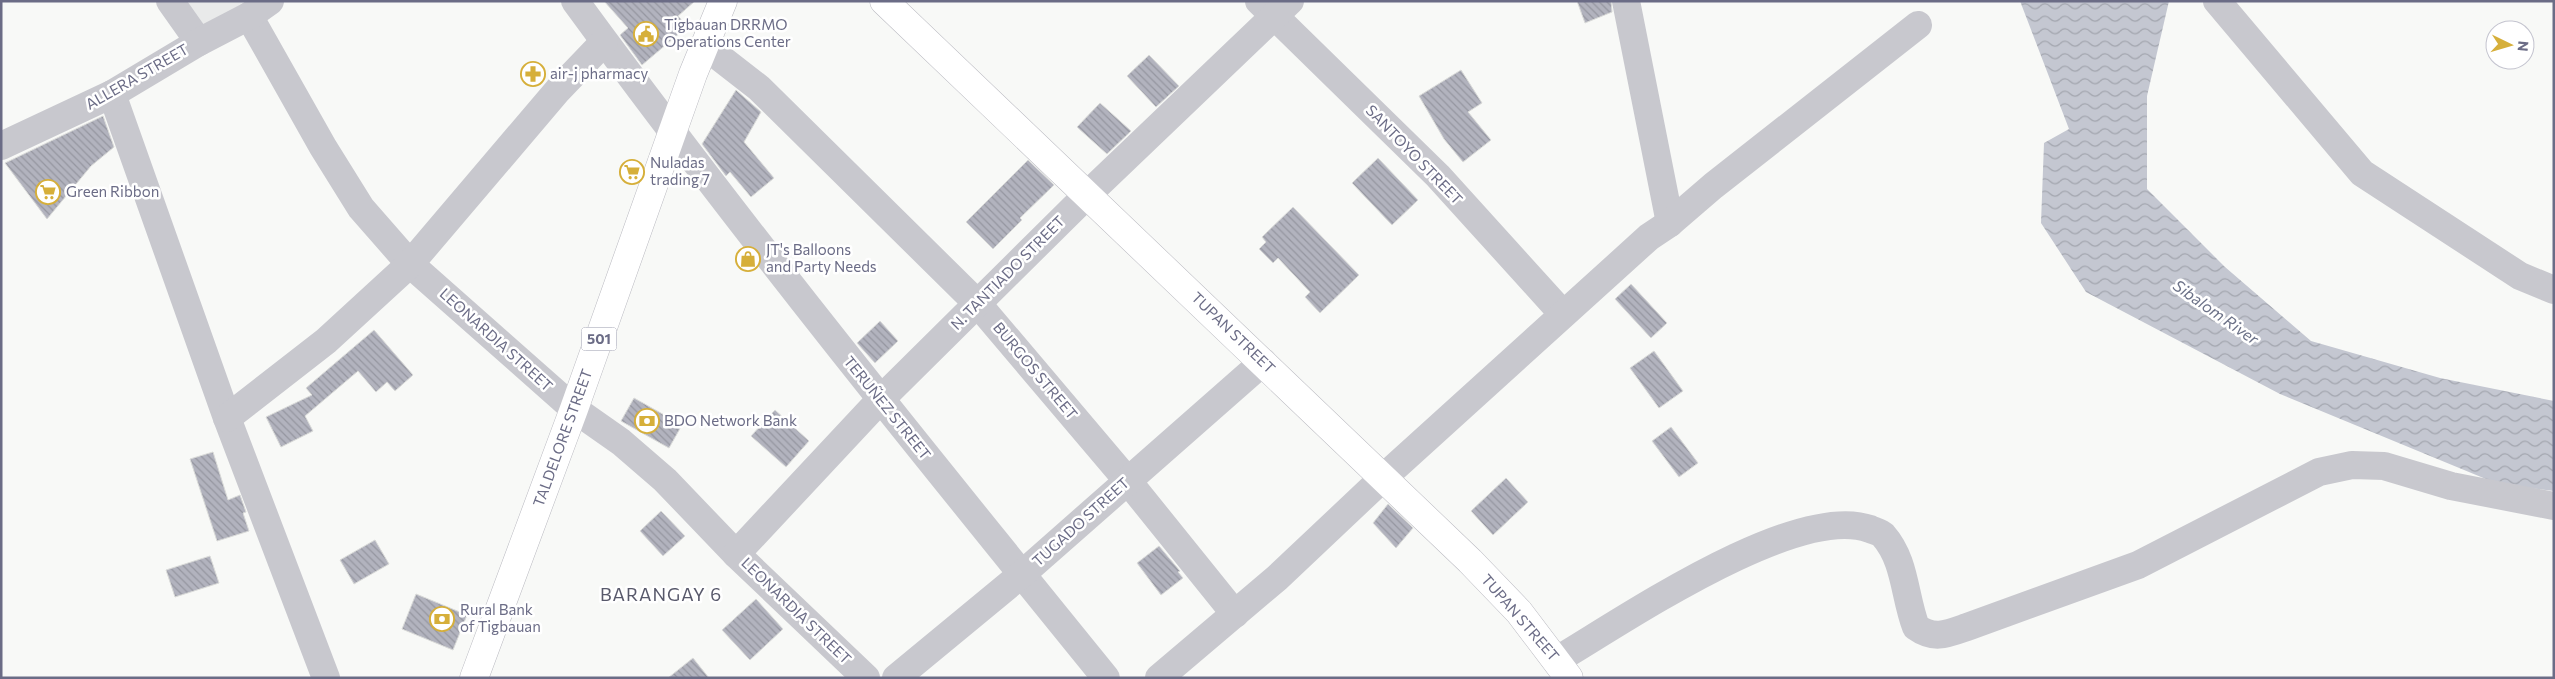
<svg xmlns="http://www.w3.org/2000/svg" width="2555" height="679" font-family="Commissioner,sans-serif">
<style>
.built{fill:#e9eaea}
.water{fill:url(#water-waves)}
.building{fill:url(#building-back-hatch);stroke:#dadbd9}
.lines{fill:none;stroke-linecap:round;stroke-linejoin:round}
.major-casing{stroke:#b9b9c0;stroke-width:29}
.minor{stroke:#c8c8ce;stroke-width:28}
.major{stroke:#fff;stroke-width:28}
.labels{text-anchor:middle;stroke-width:5;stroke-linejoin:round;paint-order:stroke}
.shield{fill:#fff;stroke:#9798aa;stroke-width:1}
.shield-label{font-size:14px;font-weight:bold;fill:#6b6c86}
.poi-label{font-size:15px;fill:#6b6c86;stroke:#fff;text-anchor:start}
.street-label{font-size:15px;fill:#6b6c86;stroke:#fff}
.water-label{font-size:16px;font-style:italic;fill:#6c7288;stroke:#fff}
.quarter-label{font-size:18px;letter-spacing:1px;fill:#58596b;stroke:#fff}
</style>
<defs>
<pattern id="water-waves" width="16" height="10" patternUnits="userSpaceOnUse" patternTransform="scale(1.25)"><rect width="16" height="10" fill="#c4c7d1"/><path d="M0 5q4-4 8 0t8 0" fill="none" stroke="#a3a6af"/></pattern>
<pattern id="building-back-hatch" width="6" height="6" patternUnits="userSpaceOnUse" patternTransform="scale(1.25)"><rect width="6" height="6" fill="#b2b3be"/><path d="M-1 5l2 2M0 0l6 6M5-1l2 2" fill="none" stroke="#9596a0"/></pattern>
</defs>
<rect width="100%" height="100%" fill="#f8f9f7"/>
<!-- built -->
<polygon class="built" points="182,1 246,1 203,31"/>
<!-- water -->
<polygon class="water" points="2020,1 2169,1 2147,96 2147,189 2225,267 2311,341 2440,378 2554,401 2554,491 2498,484 2280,394 2086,292 2041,223 2044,143 2069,129"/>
<!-- building -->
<g class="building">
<polygon points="604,1 695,1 678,16 688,26 642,65 620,35 628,28"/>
<polygon points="1577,1 1611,1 1612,12 1585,23"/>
<polygon points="1149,55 1179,86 1156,107 1127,76"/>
<polygon points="1461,70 1482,103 1468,112 1491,140 1463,162 1444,139 1419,96"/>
<polygon points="736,90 761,112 744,142 774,178 751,197 730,172 726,176 702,144"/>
<polygon points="1100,103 1131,131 1107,154 1077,127"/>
<polygon points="103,116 114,147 91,166 47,219 5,163"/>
<polygon points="1378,158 1418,200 1392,225 1352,183"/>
<polygon points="1028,160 1054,185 1020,218 1022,220 993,249 966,222"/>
<polygon points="1293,207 1359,275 1320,313 1305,297 1310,292 1278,258 1273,263 1259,249 1266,242 1262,237"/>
<polygon points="1631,284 1667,323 1651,338 1615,299"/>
<polygon points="880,321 898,341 875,363 857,343"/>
<polygon points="374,330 413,375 395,391 387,382 376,392 358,371 305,416 313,431 281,447 266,417 312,395 306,388"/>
<polygon points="1654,351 1683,391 1659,408 1630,368"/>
<polygon points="634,398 682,425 669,448 621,421"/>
<polygon points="775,410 809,441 786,467 751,436"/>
<polygon points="1671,427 1698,463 1679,477 1652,441"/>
<polygon points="213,452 228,500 240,495 246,512 243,513 249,531 217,541 190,459"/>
<polygon points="1506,478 1528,502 1493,535 1471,511"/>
<polygon points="1388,504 1413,528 1396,548 1373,523"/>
<polygon points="661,511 685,536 663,556 640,531"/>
<polygon points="375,540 389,564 354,584 340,560"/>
<polygon points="1159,546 1180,571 1178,572 1183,578 1161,595 1137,563"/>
<polygon points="210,556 219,583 175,597 166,570"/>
<polygon points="416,594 467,615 453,650 402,629"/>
<polygon points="756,599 783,629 750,660 722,630"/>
<polygon points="693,658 709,678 668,678"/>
</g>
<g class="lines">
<defs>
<g id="major">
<polyline points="884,1 1470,561 1519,612 1569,678"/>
<polyline points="474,678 574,409 693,74 723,1"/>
</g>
</defs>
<!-- major casing -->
<use href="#major" class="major-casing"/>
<!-- minor -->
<g class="minor">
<polyline points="170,1 199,42"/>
<path d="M 575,1 C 744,232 925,455 1106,678"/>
<polyline points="1259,1 1438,176 1563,314"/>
<polyline points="1626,1 1670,223"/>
<polyline points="2217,1 2362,173 2520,276 2554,290"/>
<polyline points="249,16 323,147 361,208 410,264 574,409 621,442 665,480 736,554 866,678"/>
<polyline points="705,46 759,88 977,303 1127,480 1235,614"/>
<polyline points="112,94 227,418 326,678"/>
<polyline points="1,146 112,94 199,42 249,16 270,1"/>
<polyline points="227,418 326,341 410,264 558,90 604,42"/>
<polyline points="736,554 880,400 1088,194 1290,1"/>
<path d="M 1557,660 C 1623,621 1796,502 1870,529 C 1874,531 1880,532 1883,535 C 1906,561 1904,596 1916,627 C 1934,640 1947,634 1967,627 L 2138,565 L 2319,472 L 2352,465 L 2384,466 L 2451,486 L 2554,506"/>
<polyline points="896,678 1022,574 1263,362"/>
<polyline points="1159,678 1277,578 1384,477 1649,237 1670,223 1713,186 1918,25"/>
</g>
<!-- major -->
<use href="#major" class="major"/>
</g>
<!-- icons -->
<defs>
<symbol id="civic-ring" viewBox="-11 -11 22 22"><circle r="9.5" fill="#fff" stroke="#d6af3a" stroke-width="1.5"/><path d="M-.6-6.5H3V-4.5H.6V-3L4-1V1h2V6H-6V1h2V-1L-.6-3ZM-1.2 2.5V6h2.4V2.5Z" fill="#d6af3a"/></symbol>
<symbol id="pharmacy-ring" viewBox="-11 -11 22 22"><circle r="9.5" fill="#fff" stroke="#d6af3a" stroke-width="1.5"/><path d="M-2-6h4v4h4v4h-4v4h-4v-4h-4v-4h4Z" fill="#d6af3a"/></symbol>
<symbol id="supermarket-ring" viewBox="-11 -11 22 22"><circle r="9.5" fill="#fff" stroke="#d6af3a" stroke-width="1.5"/><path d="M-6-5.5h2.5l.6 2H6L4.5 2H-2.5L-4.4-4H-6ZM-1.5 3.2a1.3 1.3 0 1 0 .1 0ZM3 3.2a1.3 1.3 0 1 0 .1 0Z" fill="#d6af3a"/></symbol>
<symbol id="shop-ring" viewBox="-11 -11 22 22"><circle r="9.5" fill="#fff" stroke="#d6af3a" stroke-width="1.5"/><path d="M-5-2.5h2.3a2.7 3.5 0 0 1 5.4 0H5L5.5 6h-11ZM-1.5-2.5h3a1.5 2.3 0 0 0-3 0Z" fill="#d6af3a"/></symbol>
<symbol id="bank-ring" viewBox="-11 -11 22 22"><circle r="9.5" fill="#fff" stroke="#d6af3a" stroke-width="1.5"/><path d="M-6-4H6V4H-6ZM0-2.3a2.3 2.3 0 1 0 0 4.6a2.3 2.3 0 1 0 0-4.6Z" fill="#d6af3a"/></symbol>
</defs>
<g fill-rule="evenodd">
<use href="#civic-ring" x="632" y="20" width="28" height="28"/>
<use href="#pharmacy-ring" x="519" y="60" width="28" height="28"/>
<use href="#supermarket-ring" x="618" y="158" width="28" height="28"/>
<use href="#supermarket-ring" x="34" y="178" width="28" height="28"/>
<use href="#shop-ring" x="734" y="245" width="28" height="28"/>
<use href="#bank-ring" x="633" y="407" width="28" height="28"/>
<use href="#bank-ring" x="428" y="605" width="28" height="28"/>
</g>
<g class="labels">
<!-- shield labels -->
<rect class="shield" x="581.5" y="327.5" width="35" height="23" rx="4"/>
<g class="shield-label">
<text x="599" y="344">501</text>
</g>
<!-- poi labels -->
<g class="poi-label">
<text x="664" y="30">Tigbauan DRRMO<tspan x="664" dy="17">Operations Center</tspan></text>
<text x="550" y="79">air-j pharmacy</text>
<text x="650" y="168">Nuladas<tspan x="650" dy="17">trading 7</tspan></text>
<text x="66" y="197">Green Ribbon</text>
<text x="766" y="255">JT's Balloons<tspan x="766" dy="17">and Party Needs</tspan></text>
<text x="664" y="426">BDO Network Bank</text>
<text x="460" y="615">Rural Bank<tspan x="460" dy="17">of Tigbauan</tspan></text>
</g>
<!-- street labels -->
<g class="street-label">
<text transform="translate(137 77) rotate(-30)" y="5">ALLERA STREET</text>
<text transform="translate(1414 155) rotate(46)" y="5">SANTOYO STREET</text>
<text transform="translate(1008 273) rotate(-45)" y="5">N. TANTIADO STREET</text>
<text transform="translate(1233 333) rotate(44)" y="5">TUPAN STREET</text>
<text transform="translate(496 340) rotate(42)" y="5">LEONARDIA STREET</text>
<text transform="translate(1035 371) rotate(50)" y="5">BURGOS STREET</text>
<text transform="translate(887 408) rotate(51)" y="5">TERUÑEZ STREET</text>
<text transform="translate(563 438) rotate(-70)" y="5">TALDELORE STREET</text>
<text transform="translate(1081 522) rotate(-42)" y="5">TUGADO STREET</text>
<text transform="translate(796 611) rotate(44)" y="5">LEONARDIA STREET</text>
<text transform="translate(1520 618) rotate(49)" y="5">TUPAN STREET</text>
</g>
<!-- water labels -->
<g class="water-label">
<text transform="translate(2216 312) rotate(35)" y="6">Sibalom River</text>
</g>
<!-- quarter labels -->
<g class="quarter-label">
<text x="661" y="601">BARANGAY 6</text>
</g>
</g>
<!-- border -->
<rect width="2555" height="679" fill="none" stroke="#6b6c86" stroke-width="5"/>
<!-- north arrow -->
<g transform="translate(2510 45) rotate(95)"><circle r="24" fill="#ffffff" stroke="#c4c4cf"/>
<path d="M0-4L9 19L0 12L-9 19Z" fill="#d6af3a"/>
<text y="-8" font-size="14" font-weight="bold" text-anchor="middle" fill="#6b6c86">N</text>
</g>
</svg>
